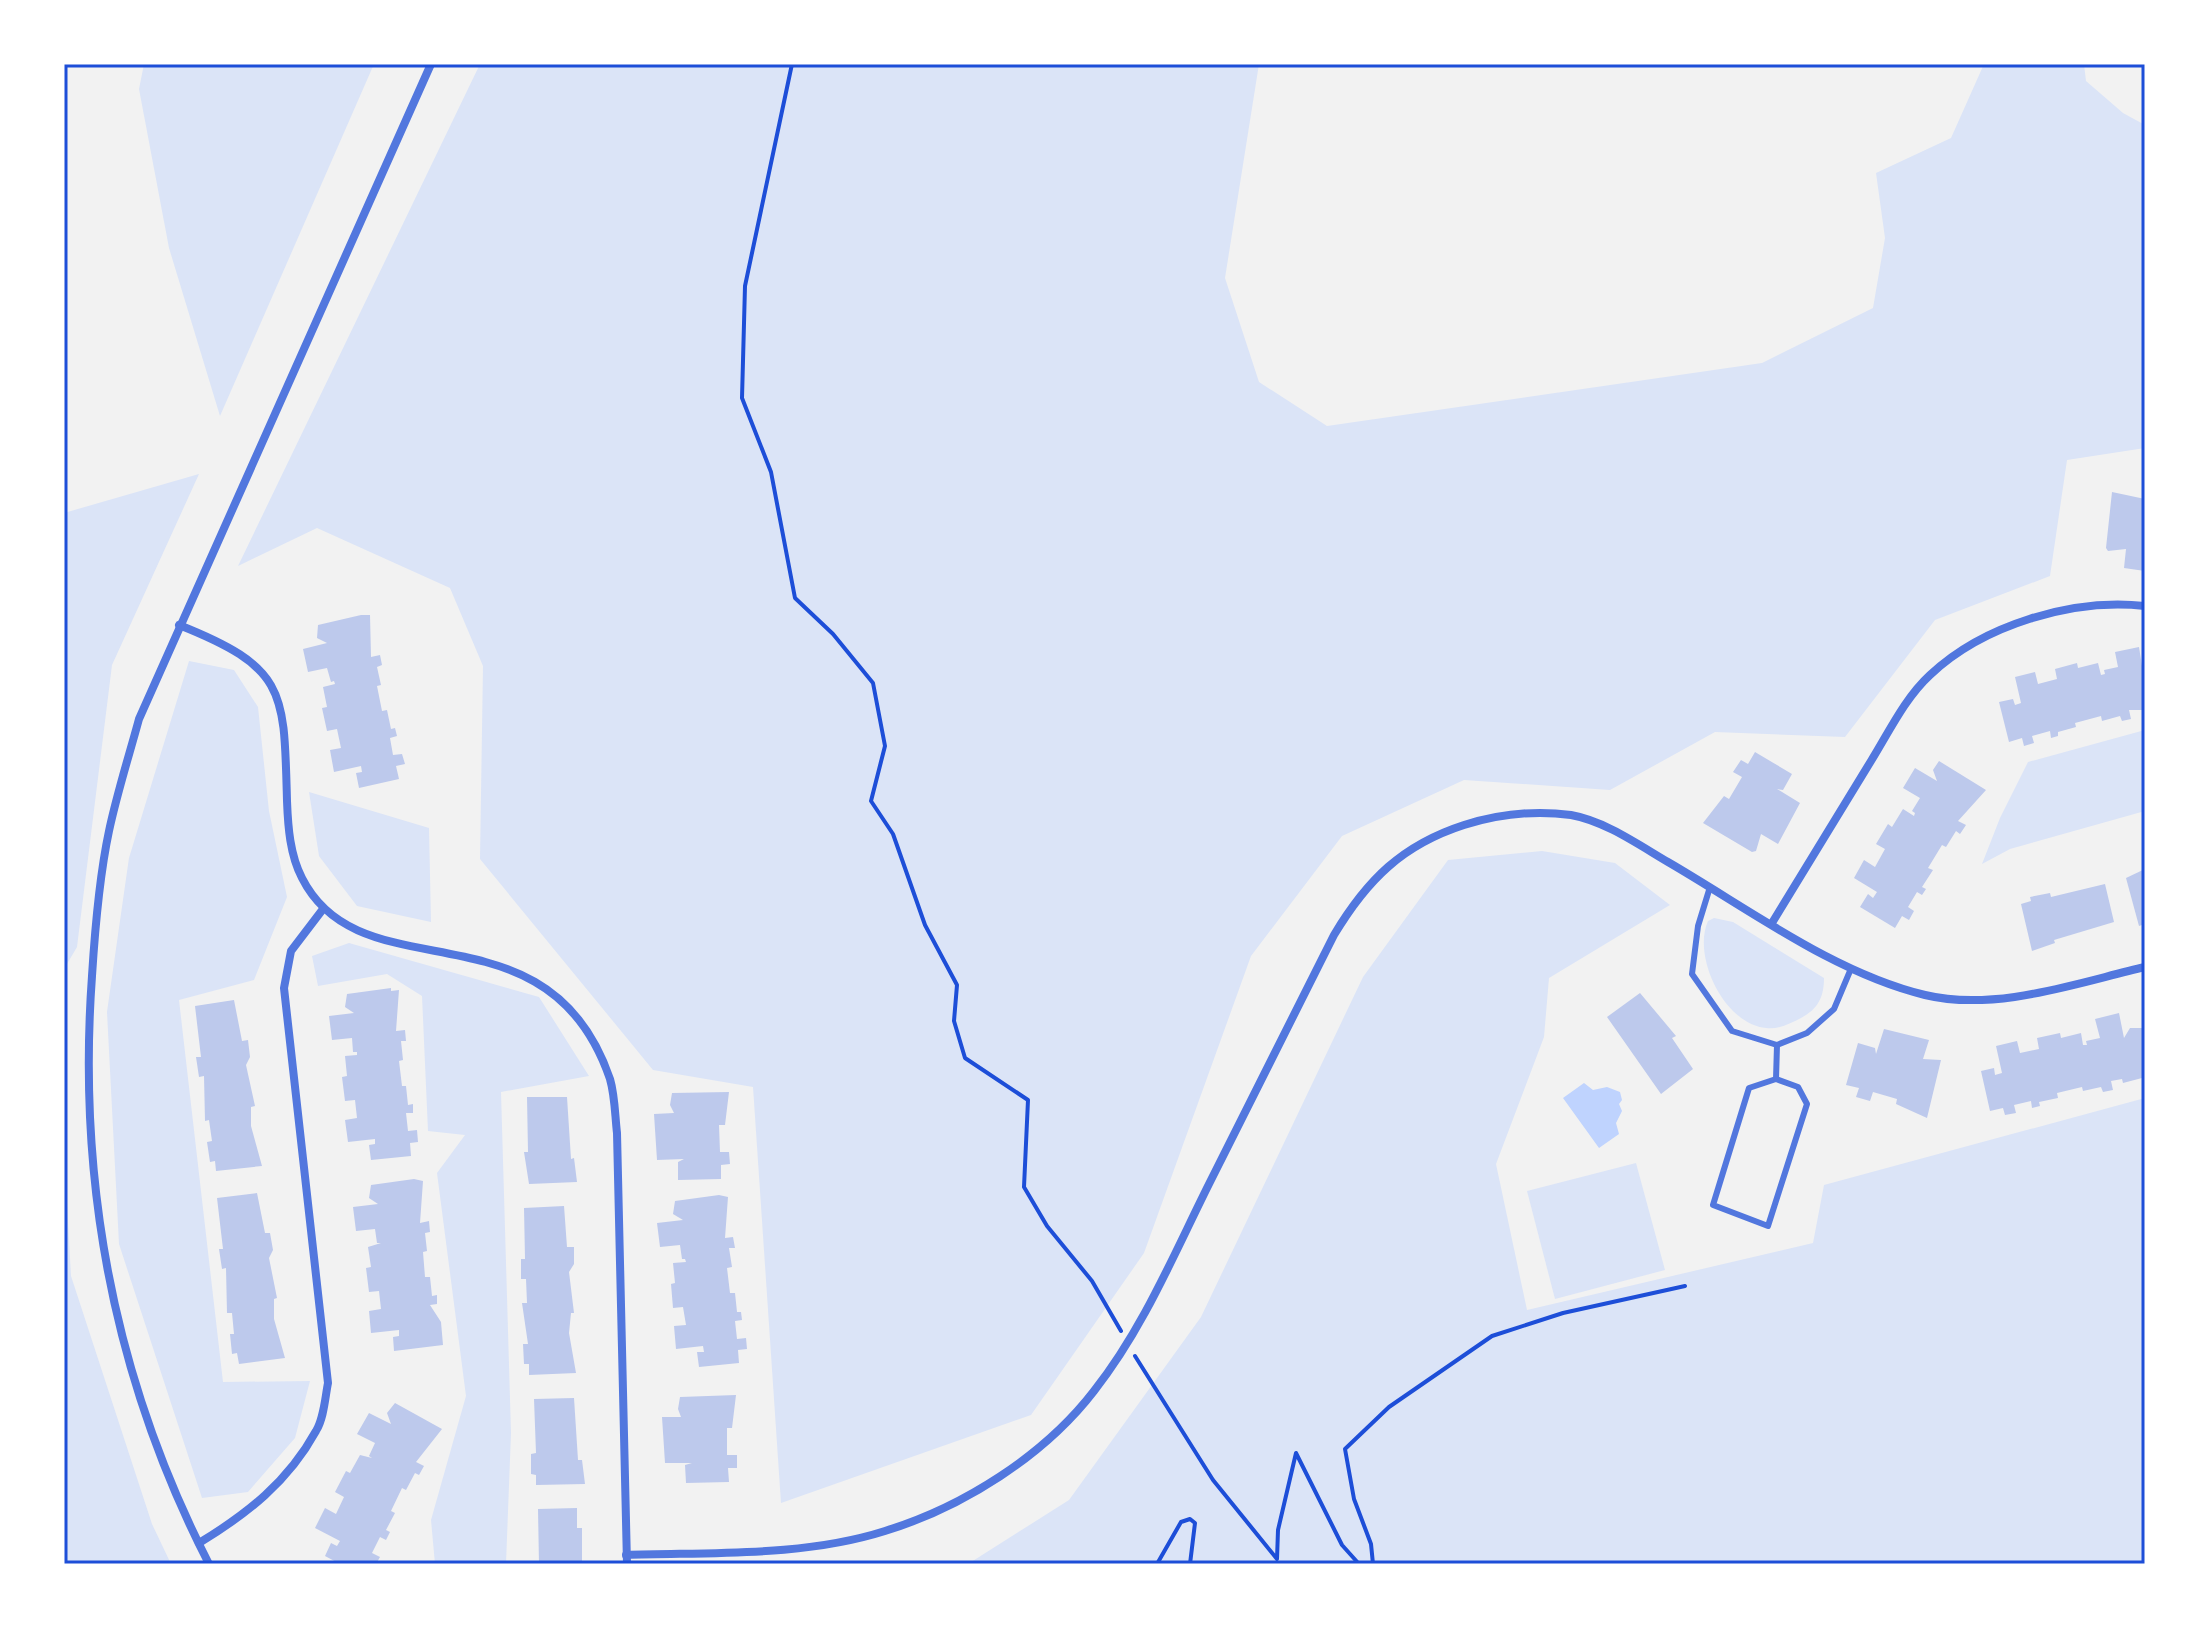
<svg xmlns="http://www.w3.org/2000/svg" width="2209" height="1628" font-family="'Crimson Pro',serif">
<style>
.green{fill:#dbe4f7}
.water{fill:#bfd3fe}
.building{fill:#bdc9ec}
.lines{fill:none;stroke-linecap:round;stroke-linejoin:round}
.path{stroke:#1d4ed8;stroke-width:4}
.service{stroke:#5277de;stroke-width:6}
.minor{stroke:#5277de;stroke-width:8}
.neatline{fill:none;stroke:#1d4ed8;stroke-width:3}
</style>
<rect width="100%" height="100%" fill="#f2f2f2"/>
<!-- green -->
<g class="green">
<polygon points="144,64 374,64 220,416 169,248 139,89"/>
<polygon points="480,64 1259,64 1225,278 1259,382 1327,426 1762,363 1873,308 1885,238 1876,173 1951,138 1984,64 2084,64 2086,81 2123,113 2145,125 2145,448 2067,460 2050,576 1935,620 1845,737 1715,732 1610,790 1464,780 1342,836 1251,956 1144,1253 1031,1415 781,1503 753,1087 653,1070 480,859 483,666 450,588 317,528 238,566"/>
<polygon points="199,474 112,665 77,947 64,969 64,513"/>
<polygon points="189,661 234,670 258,707 269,811 287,897 254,980 179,1000 223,1382 310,1381 295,1438 248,1492 202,1498 119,1244 107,1012 129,858"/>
<polygon points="2145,730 2145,811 2010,849 1982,864 2000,818 2028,762"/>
<polygon points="309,792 429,828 431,922 357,906 319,856"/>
<polygon points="1542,851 1615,863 1670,905 1549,978 1544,1037 1496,1164 1527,1310 1813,1243 1824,1185 2145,1098 2145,1564 968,1564 1069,1500 1201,1317 1363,977 1448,860"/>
<path d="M 1714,918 L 1733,922 L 1824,978 C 1824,997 1818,1009 1801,1018 C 1791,1023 1778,1030 1766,1028 C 1724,1024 1692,956 1708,921 Z"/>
<polygon points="349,943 539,997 589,1076 501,1092 511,1433 506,1564 435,1564 431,1520 466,1396 437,1173 465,1135 428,1131 422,996 387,974 318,986 312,956"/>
<polygon points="64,1150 71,1276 152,1524 171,1564 64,1564"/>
<polygon points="1636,1163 1665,1270 1555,1299 1527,1191"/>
</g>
<!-- water -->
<polygon class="water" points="1584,1083 1593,1090 1607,1087 1620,1092 1622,1100 1619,1104 1622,1111 1616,1123 1619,1134 1599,1148 1563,1098"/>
<!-- building -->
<g class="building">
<polygon points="2112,492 2145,499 2145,571 2124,568 2126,549 2108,551 2106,548"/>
<polygon points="361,615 370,615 371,657 380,655 382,665 377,667 381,685 377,686 382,711 387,710 391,729 395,728 397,736 390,738 393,755 402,754 405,764 396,766 399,779 359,788 356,773 362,772 361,766 334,772 330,750 341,748 337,729 327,731 322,708 327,707 323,687 335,684 334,681 331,682 327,668 308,672 303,649 327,643 317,638 318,625"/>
<polygon points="2139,647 2142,666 2145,661 2145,710 2129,710 2131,719 2122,721 2120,716 2102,721 2101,716 2075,723 2076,727 2058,732 2058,736 2051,738 2050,731 2032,736 2034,743 2024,746 2022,738 2009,742 1999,702 2013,699 2015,705 2021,703 2015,677 2035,672 2038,684 2057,679 2055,669 2077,663 2078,668 2098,663 2101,675 2105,674 2104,670 2118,667 2115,652"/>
<polygon points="1755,752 1792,774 1783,790 1777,789 1800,803 1778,844 1761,834 1756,851 1752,852 1703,823 1724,796 1729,799 1742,777 1733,772 1741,760 1748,764"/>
<polygon points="1939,761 1986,790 1958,821 1966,825 1960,834 1956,831 1946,847 1942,845 1928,868 1933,870 1922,887 1926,889 1922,895 1917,892 1908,907 1914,911 1909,920 1902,916 1895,928 1860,907 1868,894 1873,898 1877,892 1854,878 1864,860 1875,867 1885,849 1876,844 1888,824 1892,827 1903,809 1914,816 1915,813 1912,811 1920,798 1903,788 1915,768 1937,781 1933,770"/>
<polygon points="2145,869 2145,924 2139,926 2126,878"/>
<polygon points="2105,884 2114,922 2054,940 2055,943 2032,951 2021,904 2031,901 2030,897 2050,893 2051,897"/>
<polygon points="391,988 391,991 399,990 396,1031 405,1030 406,1041 401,1041 403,1060 399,1061 402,1086 406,1086 408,1105 413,1104 413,1113 406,1113 408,1131 417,1130 418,1142 410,1143 411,1156 371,1160 369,1145 375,1144 375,1139 348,1142 345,1120 357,1118 355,1100 345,1101 342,1077 347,1076 345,1056 357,1055 357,1052 353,1052 352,1038 332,1040 329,1016 354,1013 345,1007 347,994"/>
<polygon points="1640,993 1676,1036 1672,1038 1693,1069 1661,1094 1607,1017"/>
<polygon points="234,1000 242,1041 248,1040 250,1057 246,1065 255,1106 251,1107 251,1126 262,1166 216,1171 215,1161 210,1162 207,1142 212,1141 209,1120 205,1121 204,1076 199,1077 196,1057 201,1057 195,1006"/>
<polygon points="2119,1013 2124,1038 2130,1028 2143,1028 2145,1084 2142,1078 2123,1083 2122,1079 2111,1081 2113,1090 2103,1092 2101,1087 2083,1091 2082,1087 2057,1093 2058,1098 2039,1102 2040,1106 2032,1108 2031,1101 2014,1105 2016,1113 2005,1115 2003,1108 1990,1111 1981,1071 1994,1068 1995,1075 2002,1073 1996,1046 2017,1041 2020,1053 2039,1049 2037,1038 2060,1033 2061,1038 2081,1033 2083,1045 2087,1045 2086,1041 2100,1038 2095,1019"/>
<polygon points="1884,1029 1929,1040 1923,1059 1941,1060 1927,1118 1896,1104 1897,1099 1873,1092 1870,1101 1856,1097 1859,1088 1846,1085 1858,1043 1875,1048 1876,1054"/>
<polygon points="729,1092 725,1125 719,1125 720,1152 729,1152 730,1164 721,1165 721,1179 678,1180 678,1162 684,1159 657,1160 654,1114 674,1113 670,1105 672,1093"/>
<polygon points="527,1097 567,1097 571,1159 574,1158 577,1182 529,1184 524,1152 528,1152"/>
<polygon points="414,1179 423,1181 420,1223 429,1221 430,1232 425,1233 427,1251 423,1252 425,1277 430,1277 432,1296 437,1295 437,1304 430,1305 441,1322 443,1345 394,1351 393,1337 399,1336 399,1330 371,1333 369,1311 381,1309 379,1291 369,1292 366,1268 371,1267 368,1247 381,1243 377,1243 375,1229 356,1231 353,1207 378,1204 369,1198 371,1185"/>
<polygon points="257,1193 265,1233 270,1233 273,1250 269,1258 277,1298 274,1299 274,1319 285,1358 239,1364 237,1353 232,1354 230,1334 234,1334 232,1313 227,1313 226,1268 222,1269 219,1249 223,1249 217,1198"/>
<polygon points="719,1195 728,1197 725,1238 733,1237 735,1248 729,1248 732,1267 727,1268 730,1293 735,1293 737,1312 741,1312 742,1320 735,1321 737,1339 746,1338 747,1349 738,1350 739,1363 699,1367 697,1352 704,1352 703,1346 676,1349 674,1326 686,1325 683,1307 673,1308 671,1284 675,1283 673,1263 686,1262 685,1259 682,1259 680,1245 660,1247 657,1223 683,1220 673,1214 675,1201"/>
<polygon points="564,1206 567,1247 574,1247 574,1264 569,1272 574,1313 571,1313 569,1333 576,1373 529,1375 529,1364 524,1364 523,1344 528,1344 522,1303 527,1303 526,1279 521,1279 521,1259 525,1259 524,1208"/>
<polygon points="736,1395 732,1428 727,1428 727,1455 737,1455 737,1468 728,1468 729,1482 686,1483 685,1465 692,1463 665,1463 662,1417 681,1417 678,1409 680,1397"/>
<polygon points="574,1398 578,1460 582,1460 585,1484 536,1485 536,1475 531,1474 531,1454 536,1453 534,1399"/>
<polygon points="395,1403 442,1429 416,1462 424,1466 419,1475 415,1473 406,1490 402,1488 391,1511 395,1513 386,1530 390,1532 386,1540 380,1537 372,1553 380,1557 376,1564 340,1564 325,1556 331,1543 337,1546 340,1541 315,1528 325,1508 336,1514 344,1497 335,1492 346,1471 350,1473 360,1455 372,1458 369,1456 375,1443 357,1434 369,1413 391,1424 387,1413"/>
<polygon points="577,1508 577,1528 582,1528 582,1564 539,1564 538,1509"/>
</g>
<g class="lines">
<!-- path -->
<g class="path">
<polyline points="792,64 745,286 742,398 771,472 795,598 833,634 873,683 885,746 871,801 893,834 925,925 957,985 954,1021 965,1058 1028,1100 1024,1187 1047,1226 1092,1281 1121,1331"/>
<polyline points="1135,1356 1213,1480 1277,1559 1278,1530 1296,1453 1342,1545 1359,1564"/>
<polyline points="1157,1564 1181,1522 1190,1519 1195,1523 1190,1564"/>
<polyline points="1373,1564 1371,1544 1354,1499 1345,1449 1389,1407 1492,1336 1563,1313 1685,1286"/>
</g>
<!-- service -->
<g class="service">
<polyline points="1710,887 1698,926 1692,974 1732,1031 1777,1045 1807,1033 1834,1009 1850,971"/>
<polyline points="1776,1079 1798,1087 1807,1104 1768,1226 1713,1205 1749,1088 1776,1079 1777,1045"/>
</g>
<!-- minor -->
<g class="minor">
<path d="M 179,625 C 287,668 284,691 287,801 C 288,827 290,855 302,878 C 362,997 548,897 610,1079 C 615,1096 615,1116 617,1133 L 627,1564"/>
<path d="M 1772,923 C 1805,869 1838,815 1871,761 C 1889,732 1905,698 1930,675 C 1983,625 2072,598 2145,606"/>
<path d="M 199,1543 C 247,1514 288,1482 316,1431 C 324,1418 325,1398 328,1383 L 284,988 L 291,951 L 323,909"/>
<path d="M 626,1555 C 712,1552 803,1557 885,1531 C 963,1507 1044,1456 1094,1391 C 1143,1329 1174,1254 1209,1184 C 1250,1101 1292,1018 1334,935 C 1367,880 1402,845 1464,825 C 1499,814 1534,810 1571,815 C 1605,821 1639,845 1668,862 C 1749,909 1834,973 1925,995 C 1996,1012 2076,983 2145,967"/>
<path d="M 209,1564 C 114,1379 77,1183 92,976 C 95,928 99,878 109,831 C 117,793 129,756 139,719 L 431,64"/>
</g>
</g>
<!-- border -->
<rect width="2209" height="1628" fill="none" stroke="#ffffff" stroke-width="132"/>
<rect x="66" y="66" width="2077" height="1496" class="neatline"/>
</svg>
